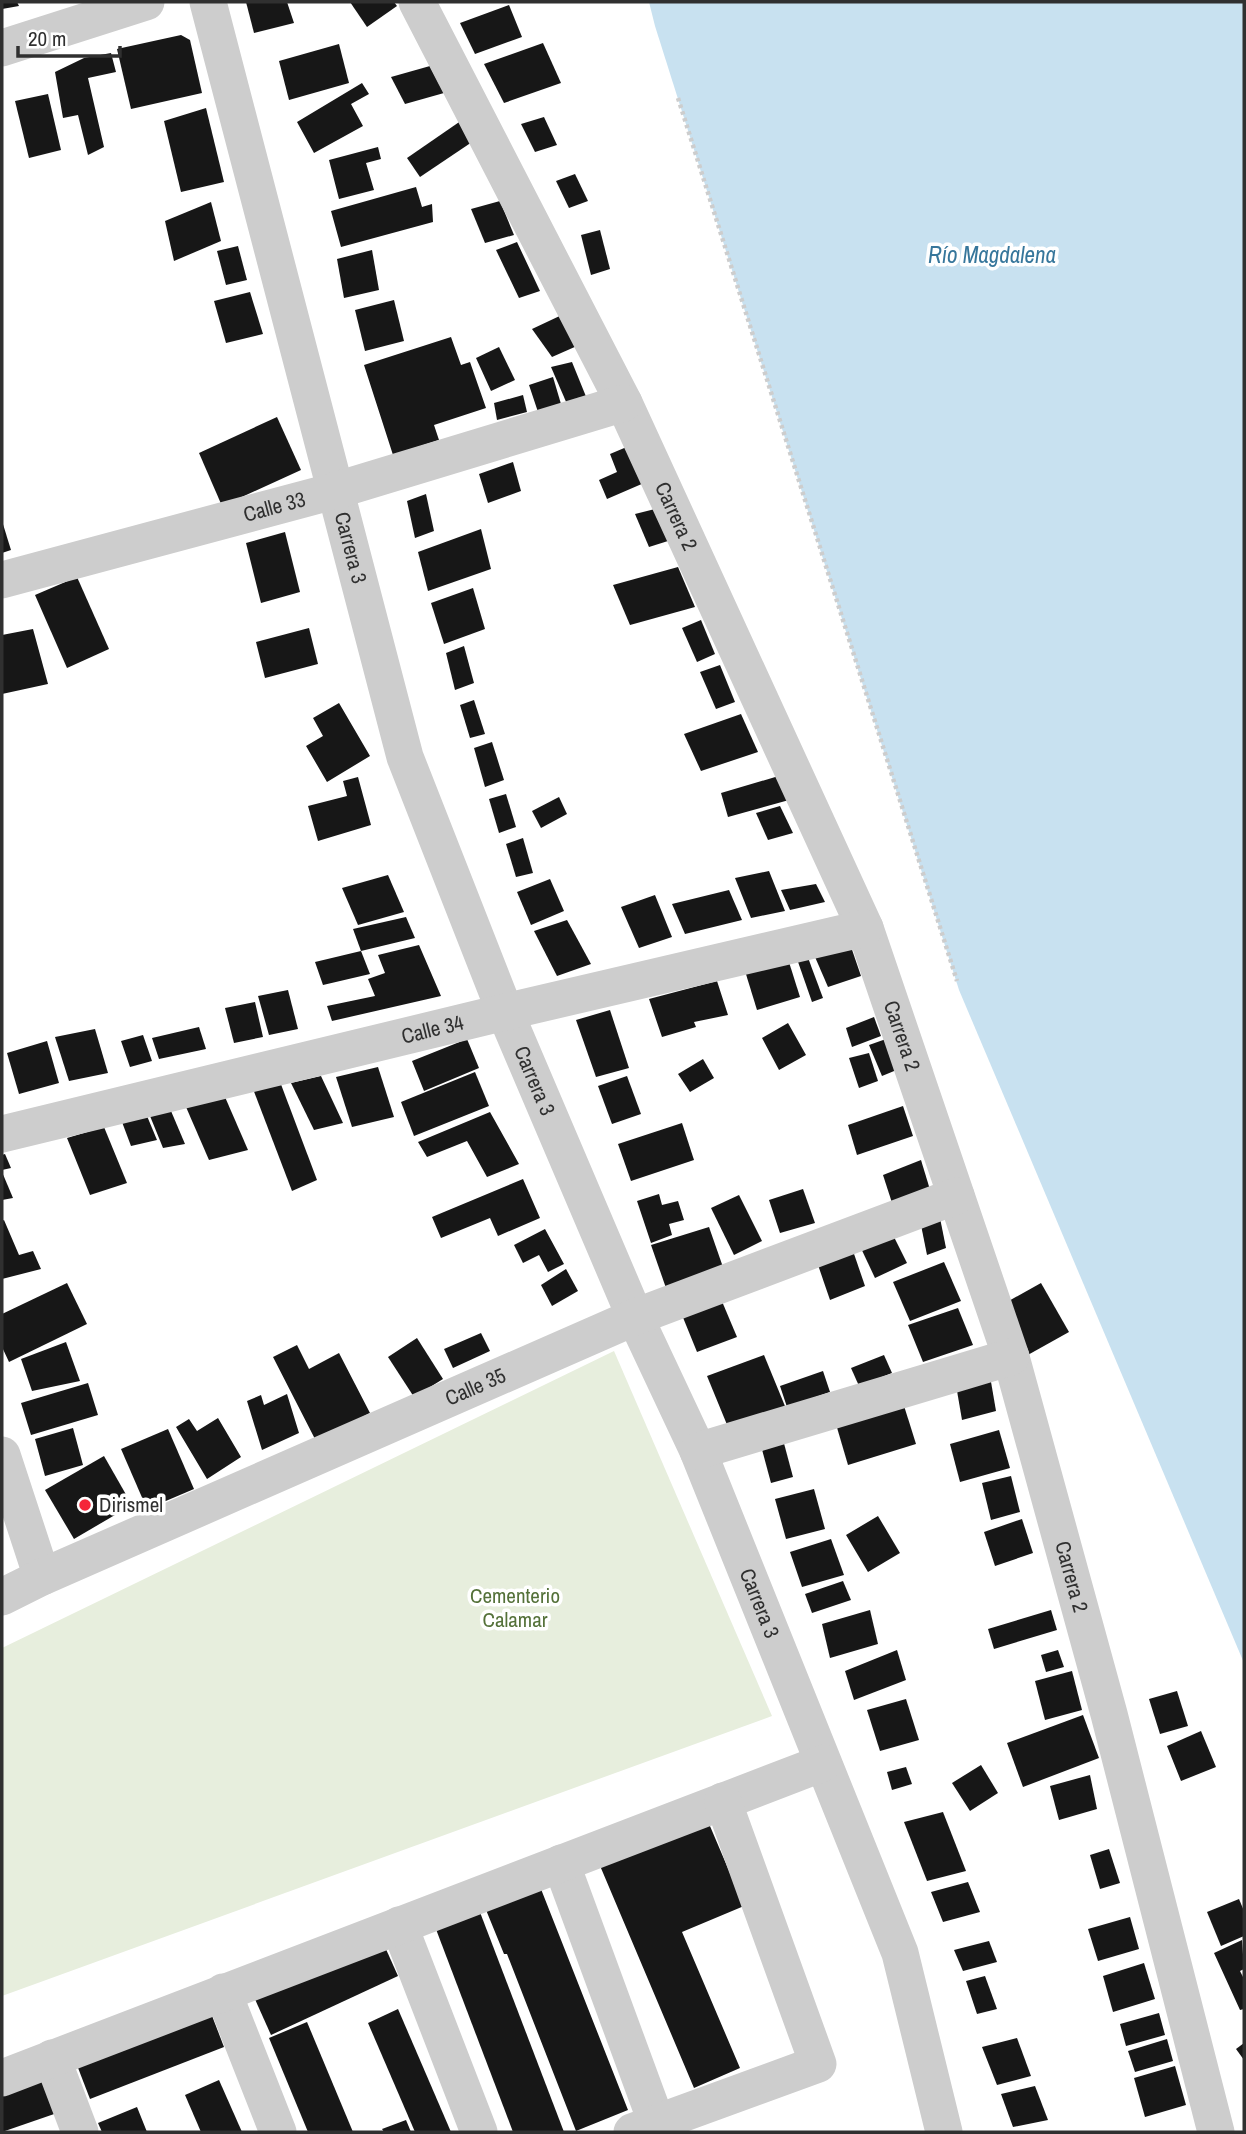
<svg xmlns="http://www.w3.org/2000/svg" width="1246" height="2134" font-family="'Archivo Narrow',sans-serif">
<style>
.green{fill:#e7eedd}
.water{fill:#c8e1f0}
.building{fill:#171717}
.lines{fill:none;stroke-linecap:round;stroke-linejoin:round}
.path{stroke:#cdcdcd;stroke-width:4.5;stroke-dasharray:3.5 3.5;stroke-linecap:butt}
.minor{stroke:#cdcdcd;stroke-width:37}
.poi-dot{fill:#f52538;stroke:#fff;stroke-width:2.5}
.labels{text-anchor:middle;stroke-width:7;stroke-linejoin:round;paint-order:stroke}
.street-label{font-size:21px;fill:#303030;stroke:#fff}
.poi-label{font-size:21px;fill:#303030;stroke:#fff;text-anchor:start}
.park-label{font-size:21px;fill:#547139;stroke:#fff}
.water-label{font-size:23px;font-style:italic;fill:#36769b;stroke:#fff}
</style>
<rect width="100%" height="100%" fill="#fff"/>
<!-- green -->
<polygon class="green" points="614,1351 772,1716 2,1996 2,1648"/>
<!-- water -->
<polygon class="water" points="649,2 1244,2 1244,1663 959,990 655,26"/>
<!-- building -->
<g class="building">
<polygon points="2,2 17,2 19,6 2,9"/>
<polygon points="246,2 287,2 294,23 254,33"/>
<polygon points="350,2 394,2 397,6 367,27"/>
<polygon points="509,5 522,37 475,54 460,23"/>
<polygon points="181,35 190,40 202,93 131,109 117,49"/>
<polygon points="543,43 561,83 504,103 484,64"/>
<polygon points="339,44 349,83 289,100 279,61"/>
<polygon points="111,53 116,72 88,78 104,147 88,155 78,115 63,118 55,72 84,58"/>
<polygon points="430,66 444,93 405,104 391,77"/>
<polygon points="362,83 369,94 351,104 363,126 314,153 297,122"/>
<polygon points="48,94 61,150 29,158 15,101"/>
<polygon points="206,108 224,182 181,192 164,121"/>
<polygon points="544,117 557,145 535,152 521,124"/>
<polygon points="465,118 478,138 420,177 407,158"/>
<polygon points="378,147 381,159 366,163 374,190 339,199 329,160"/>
<polygon points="575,174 588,201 569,208 556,181"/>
<polygon points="416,187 422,207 432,204 433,222 341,247 331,211"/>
<polygon points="500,201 514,235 485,243 471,209"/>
<polygon points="211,202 221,241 174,261 165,221"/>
<polygon points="600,230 610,269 591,275 581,235"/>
<polygon points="517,242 540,291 519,298 496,250"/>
<polygon points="238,246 247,280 226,285 217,251"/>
<polygon points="372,250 379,290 344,298 337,259"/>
<polygon points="250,292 263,334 226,343 214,301"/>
<polygon points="394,300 404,341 365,351 355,310"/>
<polygon points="566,313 586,342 552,357 532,329"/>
<polygon points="451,337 461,365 470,362 486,408 434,425 439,440 393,455 364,365"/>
<polygon points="499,347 515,380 491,391 476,358"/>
<polygon points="572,362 587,399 567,404 551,367"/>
<polygon points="553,377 561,404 538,412 529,385"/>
<polygon points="523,395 527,412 497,420 494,403"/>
<polygon points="277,417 301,470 222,506 199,453"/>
<polygon points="629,446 644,483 607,499 599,480 617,472 610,454"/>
<polygon points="513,462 521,491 488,503 479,474"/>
<polygon points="426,494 434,531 415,538 407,501"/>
<polygon points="655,509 668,541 649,547 635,514"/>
<polygon points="2,521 11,550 2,553"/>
<polygon points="481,529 491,569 428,591 418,552"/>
<polygon points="285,532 300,592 261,603 246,543"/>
<polygon points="678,567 695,607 630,625 613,585"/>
<polygon points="77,577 109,649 67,668 35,595"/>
<polygon points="473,588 485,629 444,644 431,603"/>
<polygon points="701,620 715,654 697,662 682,628"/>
<polygon points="309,628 318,664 265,678 256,642"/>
<polygon points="33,629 48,684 2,694 2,635"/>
<polygon points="464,646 474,683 455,690 446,653"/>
<polygon points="720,665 735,702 716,709 700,672"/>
<polygon points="474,700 485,734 470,738 460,705"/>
<polygon points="339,703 370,756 327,782 306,746 323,736 313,718"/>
<polygon points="741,714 758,752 701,771 684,734"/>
<polygon points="492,742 504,780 485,787 474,748"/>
<polygon points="782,775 789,800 728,817 721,793"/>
<polygon points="358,777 371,825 318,841 308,806 347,796 343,781"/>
<polygon points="506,794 516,827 499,833 489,799"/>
<polygon points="559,797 567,814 541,828 532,811"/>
<polygon points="780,806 793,833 768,840 756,813"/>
<polygon points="523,838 533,873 516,877 506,844"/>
<polygon points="769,871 785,911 751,918 735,878"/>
<polygon points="388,875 404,912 358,925 342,888"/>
<polygon points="550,879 564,911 531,925 517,892"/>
<polygon points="816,884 825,902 790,910 781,890"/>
<polygon points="729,890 742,920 685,934 672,904"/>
<polygon points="655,895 672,937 639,948 621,907"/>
<polygon points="406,917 415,938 361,951 353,929"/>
<polygon points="567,920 591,964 557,976 534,931"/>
<polygon points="848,938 861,976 828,987 812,950"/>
<polygon points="419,945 441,996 332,1021 327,1006 375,996 368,979 385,973 378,955"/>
<polygon points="361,951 370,974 323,985 315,962"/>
<polygon points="807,955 823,998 812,1002 797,959"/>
<polygon points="788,959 800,997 757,1010 745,971"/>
<polygon points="717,981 728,1015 694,1022 696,1027 662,1037 649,999"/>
<polygon points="288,990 298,1029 269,1035 258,996"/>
<polygon points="255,1002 263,1037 234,1043 225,1008"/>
<polygon points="610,1010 629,1068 596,1077 576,1020"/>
<polygon points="874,1017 881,1036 852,1047 846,1028"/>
<polygon points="788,1023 806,1055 779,1070 762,1038"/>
<polygon points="199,1027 206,1049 159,1059 152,1038"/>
<polygon points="95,1029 108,1073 69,1081 55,1037"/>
<polygon points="143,1035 152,1061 130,1067 121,1041"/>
<polygon points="467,1039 479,1068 424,1091 412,1061"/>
<polygon points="886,1039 899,1069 882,1076 869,1045"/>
<polygon points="47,1041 59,1083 19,1094 7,1053"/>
<polygon points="869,1053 878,1081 859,1088 849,1058"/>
<polygon points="703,1059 714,1078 690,1092 678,1074"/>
<polygon points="378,1067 394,1117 352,1127 336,1077"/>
<polygon points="475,1072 489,1106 414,1136 401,1102"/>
<polygon points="321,1076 343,1123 314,1130 291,1083"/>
<polygon points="627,1076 641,1114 612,1124 598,1086"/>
<polygon points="279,1079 317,1180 292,1191 253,1089"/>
<polygon points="225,1097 248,1150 209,1160 186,1107"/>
<polygon points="903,1106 913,1136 857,1155 848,1125"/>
<polygon points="171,1111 185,1144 163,1148 150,1116"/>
<polygon points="490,1112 519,1164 487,1177 467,1141 427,1157 418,1142"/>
<polygon points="147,1116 157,1140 131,1146 122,1122"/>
<polygon points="682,1123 694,1160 631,1181 618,1144"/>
<polygon points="104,1127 127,1183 90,1195 67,1138"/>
<polygon points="5,1154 11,1168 2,1170 2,1155"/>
<polygon points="921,1160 931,1193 894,1209 883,1175"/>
<polygon points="2,1172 13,1198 2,1200"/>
<polygon points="523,1179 540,1218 498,1236 490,1218 441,1238 432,1217"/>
<polygon points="803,1189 815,1223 780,1233 769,1200"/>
<polygon points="659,1194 662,1205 678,1201 684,1220 669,1224 672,1235 651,1243 637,1201"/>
<polygon points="739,1195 762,1241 734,1255 711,1208"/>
<polygon points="939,1213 946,1248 927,1255 920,1220"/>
<polygon points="4,1220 19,1255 33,1251 41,1269 2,1279 2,1221"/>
<polygon points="709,1227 724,1270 666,1288 651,1245"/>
<polygon points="545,1229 564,1264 548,1272 539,1255 523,1263 514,1245"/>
<polygon points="890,1229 907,1263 875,1278 859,1244"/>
<polygon points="852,1248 865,1286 830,1300 817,1262"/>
<polygon points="944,1262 961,1301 910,1321 893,1282"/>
<polygon points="566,1269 578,1291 552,1306 541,1285"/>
<polygon points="67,1283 87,1324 9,1362 2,1347 2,1314"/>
<polygon points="1041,1283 1069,1332 1026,1356 998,1307"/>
<polygon points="721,1299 737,1337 697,1352 682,1315"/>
<polygon points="958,1308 973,1345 923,1362 908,1325"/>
<polygon points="481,1333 490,1351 453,1368 444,1349"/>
<polygon points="417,1338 443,1379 414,1397 388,1357"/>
<polygon points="66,1342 80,1381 32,1391 21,1359"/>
<polygon points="297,1345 309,1369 339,1353 370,1413 316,1441 273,1357"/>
<polygon points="764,1355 787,1411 730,1432 707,1376"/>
<polygon points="884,1355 892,1373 859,1386 851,1368"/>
<polygon points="823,1371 830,1392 787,1407 780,1386"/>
<polygon points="990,1376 996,1411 962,1420 956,1385"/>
<polygon points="88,1383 98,1415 31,1435 21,1403"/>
<polygon points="900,1393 916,1444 848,1465 833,1414"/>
<polygon points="287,1394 299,1433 262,1450 247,1401 261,1395 264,1405"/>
<polygon points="218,1418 241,1457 207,1479 176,1427 189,1419 197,1431"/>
<polygon points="73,1428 83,1465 45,1476 35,1439"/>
<polygon points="168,1429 194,1489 147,1509 121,1449"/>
<polygon points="999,1430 1010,1468 960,1482 950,1444"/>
<polygon points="782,1436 793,1477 771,1483 760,1442"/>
<polygon points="104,1456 132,1505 74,1539 45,1490"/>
<polygon points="1011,1476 1020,1512 991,1520 982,1483"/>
<polygon points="814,1489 825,1529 786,1539 775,1499"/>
<polygon points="878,1516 900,1553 868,1572 846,1535"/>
<polygon points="1022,1519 1033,1553 995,1566 984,1532"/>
<polygon points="831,1539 844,1575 802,1587 790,1552"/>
<polygon points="843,1581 851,1600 812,1613 805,1594"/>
<polygon points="870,1610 878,1644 830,1658 822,1624"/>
<polygon points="1051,1610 1057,1630 994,1649 988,1629"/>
<polygon points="897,1650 906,1680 854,1700 845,1671"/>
<polygon points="1058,1650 1064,1667 1046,1672 1041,1655"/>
<polygon points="1072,1671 1082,1710 1045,1720 1035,1681"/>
<polygon points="1177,1691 1188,1726 1160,1734 1149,1699"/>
<polygon points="906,1699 919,1740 880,1751 867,1710"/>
<polygon points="1083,1715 1099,1758 1023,1787 1007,1743"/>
<polygon points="1201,1731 1216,1767 1181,1781 1167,1746"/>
<polygon points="981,1765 998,1793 970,1811 952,1783"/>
<polygon points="906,1767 912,1784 892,1790 887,1772"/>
<polygon points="1090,1775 1097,1809 1059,1820 1050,1786"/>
<polygon points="943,1812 966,1871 927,1881 904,1822"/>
<polygon points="707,1819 744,1906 682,1932 740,2068 694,2088 598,1861"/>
<polygon points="1109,1849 1120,1883 1100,1889 1090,1855"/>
<polygon points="968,1882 980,1912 943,1922 931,1892"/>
<polygon points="539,1884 628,2110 576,2131 507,1954 504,1954 484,1905"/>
<polygon points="1239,1899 1244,1911 1244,1936 1221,1946 1207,1912"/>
<polygon points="478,1907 564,2132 513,2132 434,1924"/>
<polygon points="1130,1917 1139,1949 1098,1961 1088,1929"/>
<polygon points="381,1938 398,1976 271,2035 254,1997"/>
<polygon points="1242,1940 1244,1969 1240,1971 1244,1979 1244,2009 1240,2010 1214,1953"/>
<polygon points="989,1941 997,1962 963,1971 954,1950"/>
<polygon points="1144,1963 1155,1999 1113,2012 1103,1976"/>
<polygon points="985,1976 997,2009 977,2014 966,1981"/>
<polygon points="209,2008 224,2047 90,2099 75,2060"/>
<polygon points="398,2009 451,2132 415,2132 368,2023"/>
<polygon points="1159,2013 1165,2035 1126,2046 1120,2024"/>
<polygon points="307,2022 353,2132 308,2132 269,2038"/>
<polygon points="1017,2038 1031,2076 997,2085 982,2047"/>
<polygon points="1167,2039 1173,2061 1135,2072 1128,2051"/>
<polygon points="1244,2043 1244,2060 1236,2049"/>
<polygon points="1175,2066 1186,2105 1145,2117 1134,2078"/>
<polygon points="45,2072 60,2112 2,2132 2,2088"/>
<polygon points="219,2080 242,2132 201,2132 185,2095"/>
<polygon points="1035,2086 1048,2120 1013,2127 1001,2094"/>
<polygon points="137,2107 147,2132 102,2132 98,2123"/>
<polygon points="406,2120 411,2132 384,2132 382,2129"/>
</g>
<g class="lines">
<!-- path -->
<polyline class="path" points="678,98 957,981"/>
<!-- minor -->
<g class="minor">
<path id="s1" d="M 208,2 L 405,757 L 505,1012 L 635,1317 L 698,1451 L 900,1953 L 944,2132"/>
<path id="s2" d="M 417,2 L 624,403 L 865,928 L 1011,1357 L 1109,1714 L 1216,2132"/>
<polyline points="2,48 146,2"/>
<path id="s3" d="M 2,580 L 334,491 L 624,403"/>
<path id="s4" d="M 2,1134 L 505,1012 L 865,928"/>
<polyline points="698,1451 1011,1357"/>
<polyline points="2,1455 42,1577"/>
<path id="s5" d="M 2,1597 L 42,1577 L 635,1317 L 956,1196"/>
<polyline points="561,1863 660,2132"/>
<polyline points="399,1925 479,2132"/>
<polyline points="223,1992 278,2132"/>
<polyline points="52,2058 80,2132"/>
<polyline points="2,2078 823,1763"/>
<polyline points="632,2132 818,2064 723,1801"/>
</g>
</g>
<!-- markers -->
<circle class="poi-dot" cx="85" cy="1505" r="7"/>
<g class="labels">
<!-- street labels -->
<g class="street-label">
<text dy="7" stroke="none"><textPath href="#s3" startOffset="282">Calle 33</textPath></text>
<text dy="7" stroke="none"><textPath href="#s2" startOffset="576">Carrera 2</textPath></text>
<text dy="7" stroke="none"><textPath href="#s1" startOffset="564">Carrera 3</textPath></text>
<text dy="7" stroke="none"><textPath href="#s4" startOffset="443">Calle 34</textPath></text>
<text dy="7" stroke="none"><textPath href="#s2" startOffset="1143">Carrera 2</textPath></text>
<text dy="7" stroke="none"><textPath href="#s1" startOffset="1129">Carrera 3</textPath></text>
<text dy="7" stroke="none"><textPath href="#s5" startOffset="518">Calle 35</textPath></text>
<text dy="7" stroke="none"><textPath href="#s2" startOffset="1710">Carrera 2</textPath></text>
<text dy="7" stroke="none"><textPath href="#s1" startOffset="1698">Carrera 3</textPath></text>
</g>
<!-- poi labels -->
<g class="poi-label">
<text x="99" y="1512">Dirismel</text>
</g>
<!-- park labels -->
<g class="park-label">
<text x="515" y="1603">Cementerio<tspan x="515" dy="24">Calamar</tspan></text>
</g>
<!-- water labels -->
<g class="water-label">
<text x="992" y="263">Río Magdalena</text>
</g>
</g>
<!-- border -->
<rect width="1246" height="2134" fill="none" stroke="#303030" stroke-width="7"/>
<!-- scale -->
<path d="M18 46v10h102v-10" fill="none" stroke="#303030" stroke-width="3.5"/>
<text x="28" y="46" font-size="21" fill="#303030" stroke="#ffffff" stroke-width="5" paint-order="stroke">20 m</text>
</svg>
